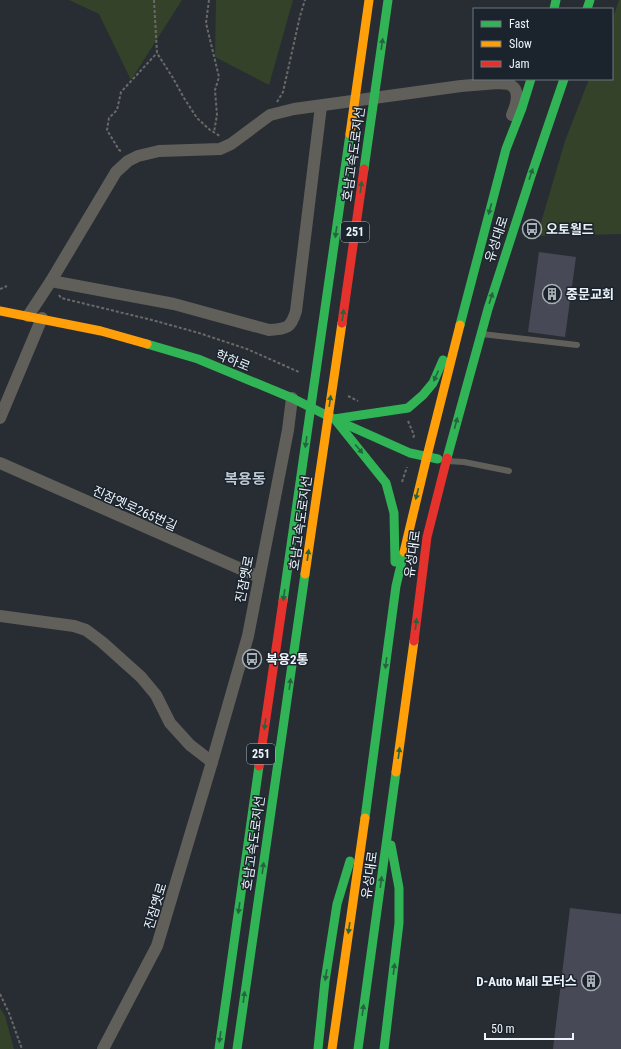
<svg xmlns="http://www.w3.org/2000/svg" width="621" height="1049" font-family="'Roboto Condensed','Noto Sans KR',sans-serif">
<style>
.green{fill:#334229}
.building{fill:#474956}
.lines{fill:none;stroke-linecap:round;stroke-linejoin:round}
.path{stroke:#6a6967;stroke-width:2;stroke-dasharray:3 2;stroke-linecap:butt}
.lane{stroke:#615f5a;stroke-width:6}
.street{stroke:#615f5a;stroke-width:12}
.fast{stroke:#30b455;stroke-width:9}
.slow{stroke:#ff9f0a;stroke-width:9}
.jam{stroke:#e5322d;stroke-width:9}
.oneway{fill:#24643e}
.labels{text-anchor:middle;stroke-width:3;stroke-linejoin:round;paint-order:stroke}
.shield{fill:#1b232c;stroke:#aeb5bc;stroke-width:1}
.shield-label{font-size:12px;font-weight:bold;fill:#edf3fa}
.street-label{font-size:13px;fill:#edf3fa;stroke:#1b232c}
.poi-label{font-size:13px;font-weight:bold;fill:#edf3fa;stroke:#1b232c;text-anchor:start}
.quarter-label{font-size:15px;font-weight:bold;fill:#b9c5d1;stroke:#1b232c}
</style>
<rect width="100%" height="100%" fill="#282d33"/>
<!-- green -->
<g class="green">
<polygon points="69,0 182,0 131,80 99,14"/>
<polygon points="213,0 293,0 269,85 215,57 216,0"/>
<polygon points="619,0 621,0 621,234 537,236 565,141 589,79 612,79 612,21"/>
<polygon points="0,1008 5,1016 14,1049 0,1049"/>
</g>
<!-- building -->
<g class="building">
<polygon points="539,252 576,257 565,337 528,332"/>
<polygon points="570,908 621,914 621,1049 553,1049"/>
</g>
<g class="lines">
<!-- path -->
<g class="path">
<polyline points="154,0 157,53 173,78 184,98 197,118 210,130 220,136"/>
<polyline points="209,0 206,23 219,77 215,90 217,115 214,132"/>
<polyline points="277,102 283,92 300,16 305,0"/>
<polyline points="121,151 119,150 107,130 109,118 117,110 121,92 157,53"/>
<polyline points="0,289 7,286"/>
<polyline points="59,295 61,298 152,320 199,333 247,349 299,372"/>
<polyline points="348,396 358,401"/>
<polyline points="408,421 414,435 413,439"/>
<polyline points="402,482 407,467"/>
<polyline points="0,994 9,1013 22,1049"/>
</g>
<!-- lane -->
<g class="lane">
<polyline points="482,334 577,345"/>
<polyline points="447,461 464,462 509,471"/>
</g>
<!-- street -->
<g class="street">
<path d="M 51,281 L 174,304 L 269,330 C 287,329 291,328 296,311 L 321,106"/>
<path d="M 28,316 L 51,281 L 116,172 L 128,161 L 138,156 L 159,151 L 220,149 L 231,144 L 270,115 L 294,109 L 461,86 L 498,83 L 510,84 C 511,86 514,87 515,89 C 519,96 515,108 512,115"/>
<polyline points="0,418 42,318"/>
<polyline points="0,463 259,577"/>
<polyline points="0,616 74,626 86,630 102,642 141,677 156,695 170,723 190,745 212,762"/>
<polyline points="103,1049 157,946 212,762 248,636 288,430 292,398"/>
</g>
<!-- fast -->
<g class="fast">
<polyline points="554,9 556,0"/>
<polyline points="587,9 590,0"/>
<polyline points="364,169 388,0"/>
<polyline points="460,325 506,149 522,108 531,79"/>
<polyline points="147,344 198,359 292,398 334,419 410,453 438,459"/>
<polyline points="334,419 408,408 423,395 433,383 443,360"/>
<polyline points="337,422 386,483 394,513 395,562"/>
<polyline points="447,458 488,309 531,176 564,79"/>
<polyline points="283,601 350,134"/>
<polyline points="365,818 396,586 404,552"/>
<polyline points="219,1049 259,766"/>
<polyline points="237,1049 305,574"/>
<polyline points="318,1049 325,981 337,904 350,861"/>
<polyline points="358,1049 396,772"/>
<polyline points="384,1049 399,923 399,888 391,845"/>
</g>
<!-- slow -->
<g class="slow">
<polyline points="350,134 369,0"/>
<polyline points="0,311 101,331 147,344"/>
<polyline points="404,552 427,456 460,325"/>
<polyline points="305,574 342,323"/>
<polyline points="396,772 414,641"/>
<polyline points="332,1049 365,818"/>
</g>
<!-- jam -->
<g class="jam">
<polyline points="342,323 364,169"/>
<polyline points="414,641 427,537 447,458"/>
<polyline points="259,766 283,601"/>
</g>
</g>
<!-- one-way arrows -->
<defs><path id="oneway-solid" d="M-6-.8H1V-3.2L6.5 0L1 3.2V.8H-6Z"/></defs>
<g class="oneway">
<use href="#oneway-solid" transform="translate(382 44) rotate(-82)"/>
<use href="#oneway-solid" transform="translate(531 174) rotate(-71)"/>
<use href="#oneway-solid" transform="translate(361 187) rotate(-82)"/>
<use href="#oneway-solid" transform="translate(490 209) rotate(105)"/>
<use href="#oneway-solid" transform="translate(336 232) rotate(98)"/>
<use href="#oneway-solid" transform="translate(491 298) rotate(-72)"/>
<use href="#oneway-solid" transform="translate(343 315) rotate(-82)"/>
<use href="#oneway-solid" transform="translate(436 376) rotate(114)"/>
<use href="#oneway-solid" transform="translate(330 401) rotate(-82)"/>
<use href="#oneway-solid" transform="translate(456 423) rotate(-75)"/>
<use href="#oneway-solid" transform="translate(306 442) rotate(98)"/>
<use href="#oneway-solid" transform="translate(359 449) rotate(50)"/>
<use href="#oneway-solid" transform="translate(417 494) rotate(104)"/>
<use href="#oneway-solid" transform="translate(308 555) rotate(-82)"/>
<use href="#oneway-solid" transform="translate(284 595) rotate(98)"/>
<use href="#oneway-solid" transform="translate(416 624) rotate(-83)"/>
<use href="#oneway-solid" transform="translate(386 663) rotate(97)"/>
<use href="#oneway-solid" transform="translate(290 684) rotate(-82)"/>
<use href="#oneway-solid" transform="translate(265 724) rotate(98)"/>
<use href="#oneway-solid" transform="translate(399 753) rotate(-82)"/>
<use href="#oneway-solid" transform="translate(263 868) rotate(-82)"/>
<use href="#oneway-solid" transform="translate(381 882) rotate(-82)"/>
<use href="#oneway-solid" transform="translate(239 908) rotate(98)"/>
<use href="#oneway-solid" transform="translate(349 928) rotate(98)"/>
<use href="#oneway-solid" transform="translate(394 969) rotate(-83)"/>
<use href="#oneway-solid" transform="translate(326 975) rotate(99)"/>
<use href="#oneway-solid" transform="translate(244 997) rotate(-82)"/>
<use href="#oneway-solid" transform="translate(363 1010) rotate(-82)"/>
<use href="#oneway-solid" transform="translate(220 1037) rotate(98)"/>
</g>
<!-- icons -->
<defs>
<symbol id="bus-ring" viewBox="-11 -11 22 22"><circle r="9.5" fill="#1b232c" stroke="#a8aeb4" stroke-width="1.5"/><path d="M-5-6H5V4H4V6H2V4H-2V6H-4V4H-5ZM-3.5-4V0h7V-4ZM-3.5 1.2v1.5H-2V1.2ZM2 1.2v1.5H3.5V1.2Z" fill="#a8aeb4"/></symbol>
<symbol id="building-ring" viewBox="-11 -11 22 22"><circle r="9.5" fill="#1b232c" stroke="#a8aeb4" stroke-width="1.5"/><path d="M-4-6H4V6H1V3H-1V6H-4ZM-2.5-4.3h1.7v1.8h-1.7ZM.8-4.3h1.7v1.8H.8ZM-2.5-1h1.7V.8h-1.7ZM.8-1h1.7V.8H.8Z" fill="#a8aeb4"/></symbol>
</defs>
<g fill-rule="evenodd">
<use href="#bus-ring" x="521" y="218" width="22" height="22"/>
<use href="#building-ring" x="541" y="283" width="22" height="22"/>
<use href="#bus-ring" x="241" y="648" width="22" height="22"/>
<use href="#building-ring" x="580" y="970" width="22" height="22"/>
</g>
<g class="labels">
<!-- shield labels -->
<g class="shield">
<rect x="341" y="222" width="28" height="20" rx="3"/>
<rect x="247" y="744" width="28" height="20" rx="3"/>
</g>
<g class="shield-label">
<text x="355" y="236">251</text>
<text x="261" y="758">251</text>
</g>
<!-- street labels -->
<g class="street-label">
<text transform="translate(353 154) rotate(-82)" y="5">호남고속도로지선</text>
<text transform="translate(496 239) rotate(-72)" y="5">유성대로</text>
<text transform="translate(233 360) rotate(22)" y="5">학하로</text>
<text transform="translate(135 508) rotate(24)" y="5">진잠옛로265번길</text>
<text transform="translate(300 523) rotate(-82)" y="5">호남고속도로지선</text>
<text transform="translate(412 554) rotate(-82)" y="5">유성대로</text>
<text transform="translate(244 579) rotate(-79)" y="5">진잠옛로</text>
<text transform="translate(253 843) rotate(-82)" y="5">호남고속도로지선</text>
<text transform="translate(369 875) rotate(-82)" y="5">유성대로</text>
<text transform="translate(155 906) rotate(-73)" y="5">진잠옛로</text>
</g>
<!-- poi labels -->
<g class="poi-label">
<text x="546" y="234">오토월드</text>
<text x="566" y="299">중문교회</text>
<text x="266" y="664">복용2통</text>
<text x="577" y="986" text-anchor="end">D-Auto Mall 모터스</text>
</g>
<!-- quarter labels -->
<g class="quarter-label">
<text x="245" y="484">복용동</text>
</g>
</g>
<!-- legend -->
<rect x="473" y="8" width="140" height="72" fill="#1b232c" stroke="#6f767e"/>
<rect x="481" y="21" width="20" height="6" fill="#30b455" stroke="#6f767e"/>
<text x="509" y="28" font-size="12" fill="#edf3fa">Fast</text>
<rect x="481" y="41" width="20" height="6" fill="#ff9f0a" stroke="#6f767e"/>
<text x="509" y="48" font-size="12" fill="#edf3fa">Slow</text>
<rect x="481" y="61" width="20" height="6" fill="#e5322d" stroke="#6f767e"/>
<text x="509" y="68" font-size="12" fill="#edf3fa">Jam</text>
<!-- scale -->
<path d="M485 1033v6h88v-6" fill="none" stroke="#edf3fa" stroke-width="2"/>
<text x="491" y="1033" font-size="12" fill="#edf3fa" stroke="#1b232c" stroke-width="3" paint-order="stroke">50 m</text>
</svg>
